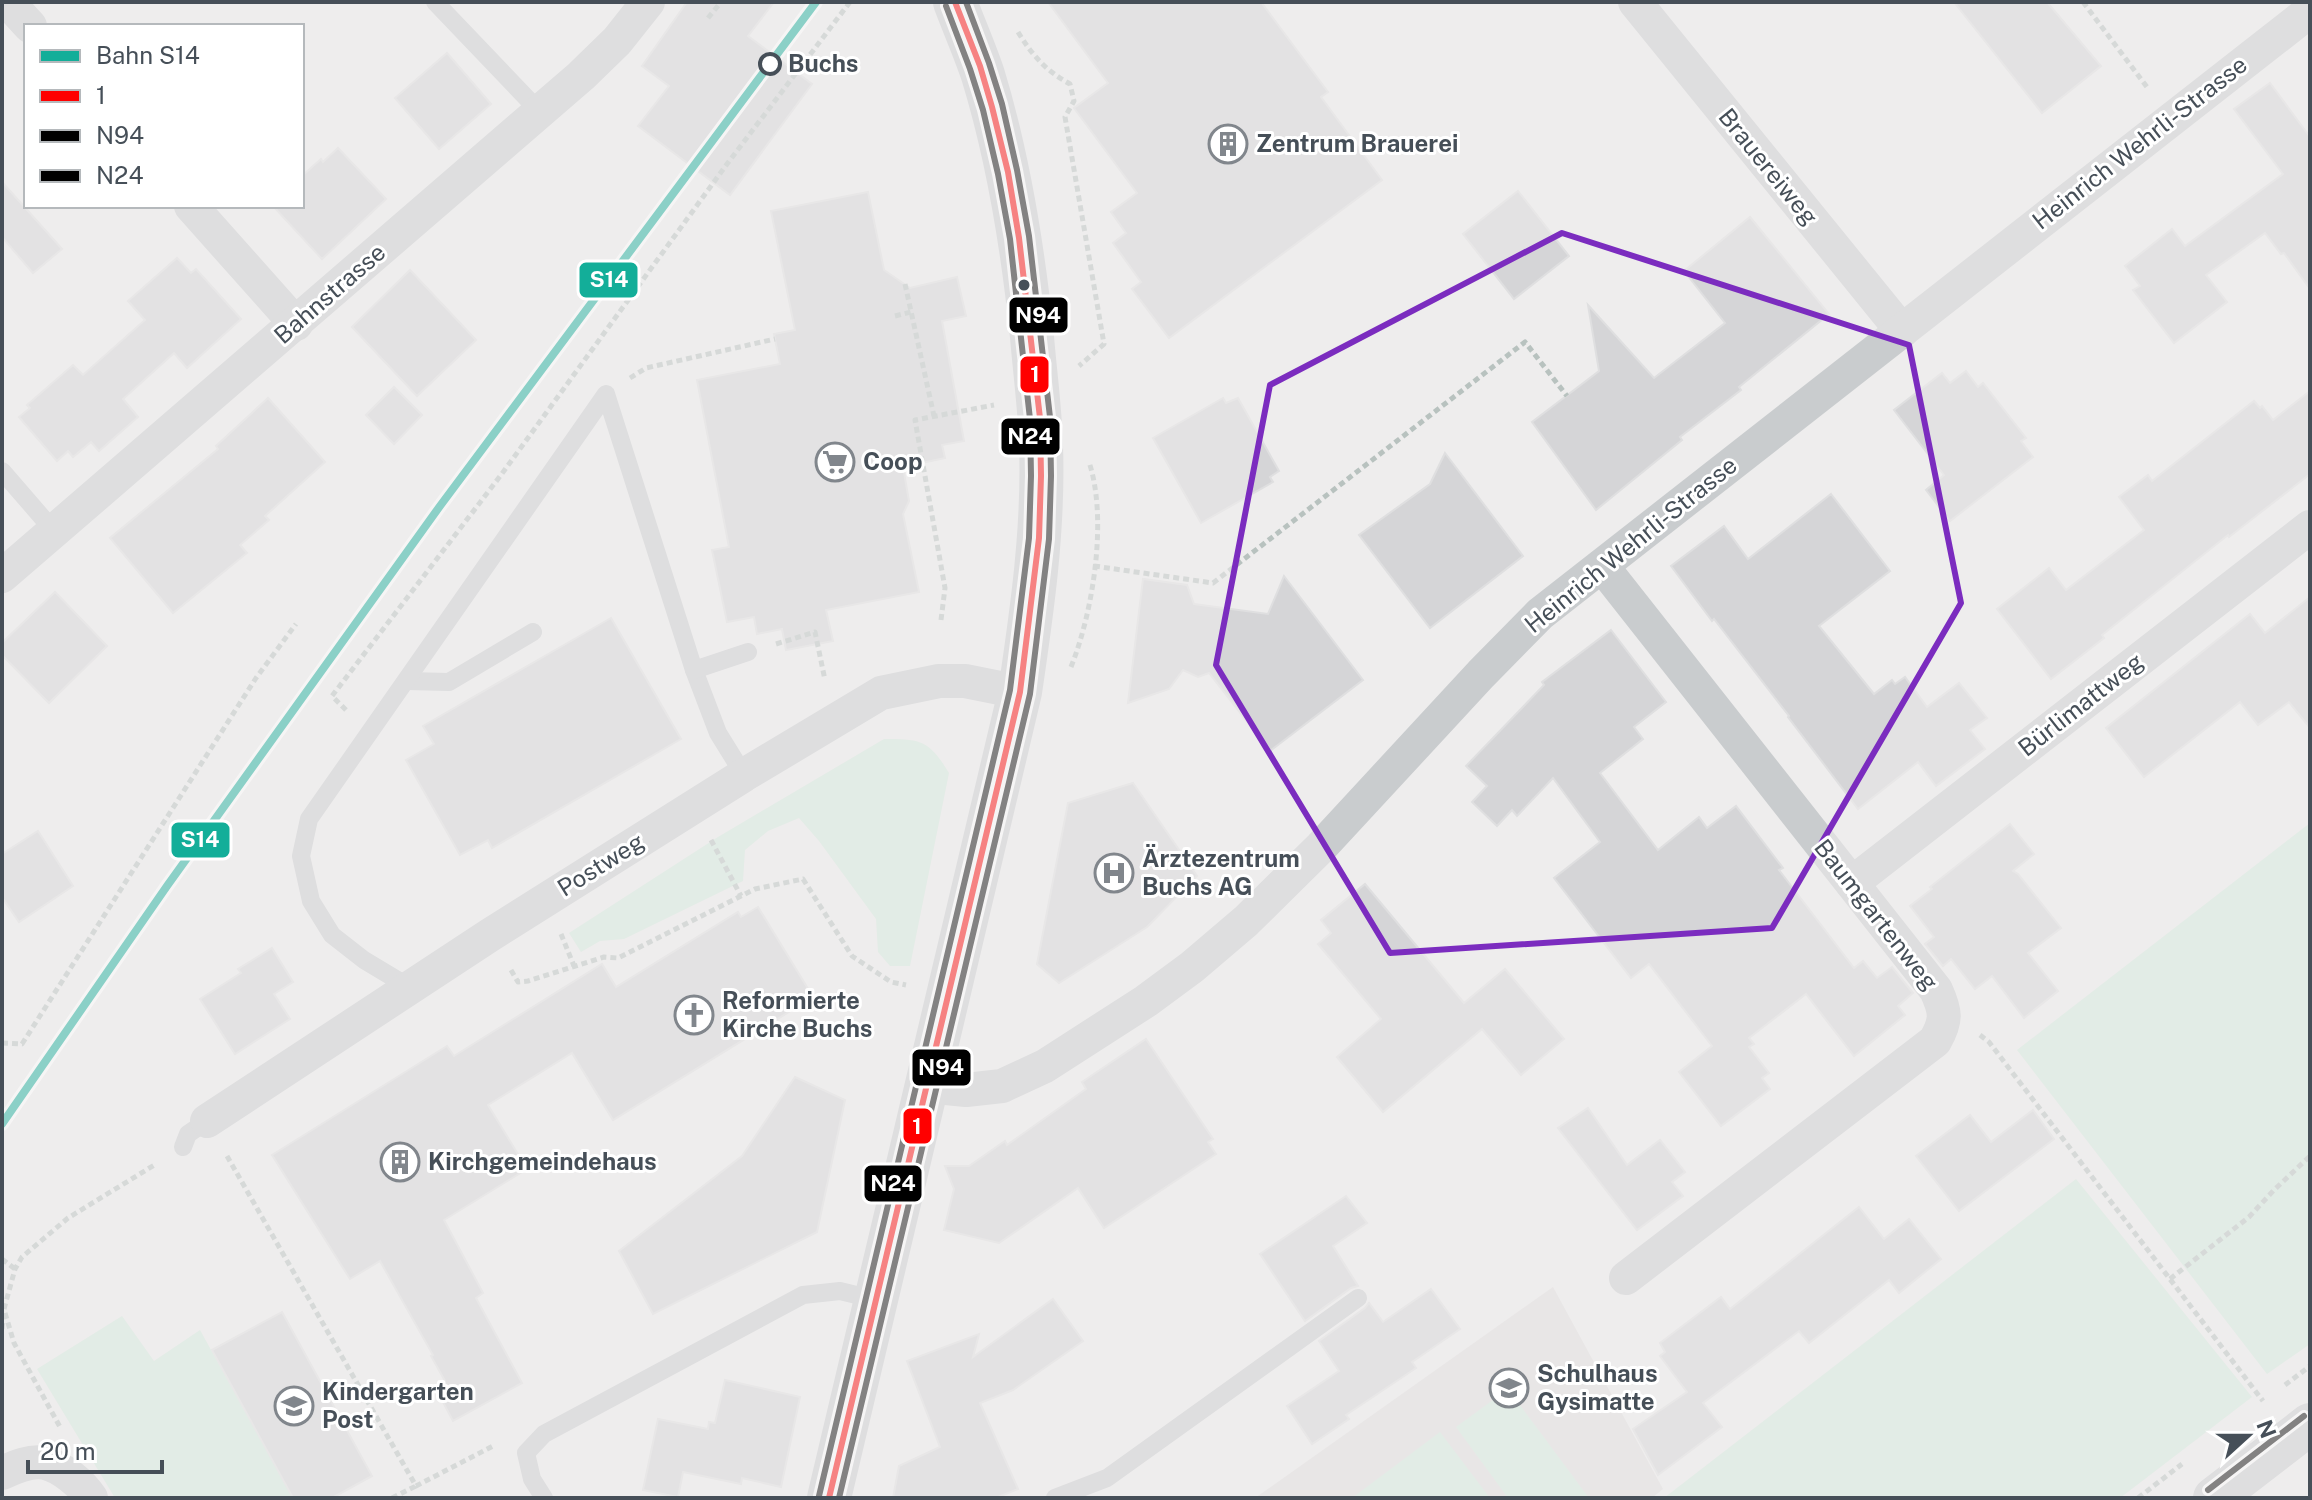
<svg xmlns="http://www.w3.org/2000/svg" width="2312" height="1500" font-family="'Public Sans',sans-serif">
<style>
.education{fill:#e0dede}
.green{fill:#d3ebdd}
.building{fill:#d5d5d7;stroke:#dfdfe0;stroke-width:2}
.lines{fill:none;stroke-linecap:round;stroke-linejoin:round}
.path{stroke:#b8c2bf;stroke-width:5;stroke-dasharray:6 4;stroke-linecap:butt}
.service{stroke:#c9ccce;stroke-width:18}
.minor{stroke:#c9ccce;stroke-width:34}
.tertiary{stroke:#c9ccce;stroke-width:42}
.secondary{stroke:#cacdcf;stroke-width:44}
.bus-1-casing{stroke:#fff;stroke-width:12}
.bus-2-casing{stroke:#fff;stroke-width:12}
.bus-3-casing{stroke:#fff;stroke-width:12}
.bus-1{stroke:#f00;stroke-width:6}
.bus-2{stroke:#000;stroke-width:6}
.bus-3{stroke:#000;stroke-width:6}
.rail-1-casing{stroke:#fff;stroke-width:14}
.rail-1{stroke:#13ae99;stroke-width:8}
.marked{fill:none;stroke:#7b2cbf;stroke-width:6;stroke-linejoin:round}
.stop-dot{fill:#fff;stroke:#464f58;stroke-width:4}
.bus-dot{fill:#464f58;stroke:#fff;stroke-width:3}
.labels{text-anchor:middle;stroke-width:6;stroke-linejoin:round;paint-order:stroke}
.stop-label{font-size:24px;font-weight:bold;fill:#464f58;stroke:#fff;text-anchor:start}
.street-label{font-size:24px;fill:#464f58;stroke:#fff}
.poi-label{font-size:24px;font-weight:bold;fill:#464f58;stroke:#fff;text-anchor:start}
.line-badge{stroke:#fff;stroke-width:3}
.badge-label{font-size:22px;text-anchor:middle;font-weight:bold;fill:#fff}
</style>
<rect width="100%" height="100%" fill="#eeeded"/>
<!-- education -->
<polygon class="education" points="1553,1287 1663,1489 1652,1498 1255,1498"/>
<!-- green -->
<g class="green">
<path d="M 884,739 C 921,739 929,740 949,773 L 910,966 L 890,966 L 878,952 L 876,919 L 819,841 L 799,818 L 768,831 L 745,850 L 743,881 L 624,939 L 600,941 L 581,952 L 569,933 L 718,837 Z"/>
<polygon points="2310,823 2310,1344 2267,1374 2017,1050"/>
<polygon points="2076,1179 2252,1397 2120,1498 1664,1498"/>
<polygon points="122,1316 154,1361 200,1330 293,1498 115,1498 37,1369"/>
<polygon points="1508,1389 1589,1498 1508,1498 1456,1427"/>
<polygon points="1440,1432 1490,1498 1352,1498"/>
</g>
<!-- building -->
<g class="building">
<polygon points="687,2 774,2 748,36 812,84 730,195 638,126 669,86 642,66"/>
<polygon points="1048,2 1261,2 1328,92 1321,97 1382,180 1169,338 1132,289 1141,282 1113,243 1126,233 1111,212 1137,193 1074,108 1108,83"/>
<polygon points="1954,2 2047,2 2101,66 2042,113"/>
<polygon points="447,53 491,104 439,149 395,98"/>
<polygon points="2270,83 2310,137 2310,289 2284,253 2281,254 2265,233 2206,275 2227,302 2174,343 2133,290 2140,286 2125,266 2172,229 2185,246 2283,174 2234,109"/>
<polygon points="338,148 386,199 322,259 273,206 302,206 302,176 321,159 323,162"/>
<polygon points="2,182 62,249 33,273 2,237"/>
<polygon points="1518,191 1569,256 1514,299 1463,234"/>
<polygon points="868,192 884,270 910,288 957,277 966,316 942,321 964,441 942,445 945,458 903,467 909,501 903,514 919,592 826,610 833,641 786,650 782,629 757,634 754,617 727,622 712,550 729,547 697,380 780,364 774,334 795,330 771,211"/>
<polygon points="1750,217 1829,314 1739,387 1741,390 1680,437 1682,440 1596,510 1532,422 1599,371 1588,305 1654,378 1725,323 1684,271"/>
<polygon points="177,258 191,273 196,269 241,319 187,368 174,353 123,399 138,417 99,451 91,442 73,457 68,451 57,461 19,417 30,408 27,405 73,365 83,375 145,320 128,301"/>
<polygon points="410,270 476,340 417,396 352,327"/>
<polygon points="1966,371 1978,387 1983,383 2026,438 2021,441 2033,457 1950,521 1926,490 1944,475 1894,410 1942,373 1950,383"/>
<polygon points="394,387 422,415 394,444 366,415"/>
<polygon points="2310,391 2310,474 2229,537 2228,535 2102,635 2104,638 2051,679 1997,609 2049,568 2066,590 2144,530 2119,497 2148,475 2152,481 2254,401 2260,408 2262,406 2273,420"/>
<polygon points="268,398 325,462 265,516 269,520 240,545 247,553 173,613 110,538 218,449 216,446"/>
<polygon points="1223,398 1226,403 1238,398 1279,471 1270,477 1273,482 1201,523 1153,438"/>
<polygon points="1445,453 1523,556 1430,628 1359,535 1430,484"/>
<polygon points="1831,494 1890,571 1819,626 1874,694 1892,680 1895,684 1905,677 1927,707 1959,683 1987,718 1970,730 1985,749 1936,786 1918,762 1858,809 1788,717 1789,716 1714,619 1712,621 1671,566 1724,526 1748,559"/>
<polygon points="1284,576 1363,680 1270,751 1209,673 1198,677 1183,670 1169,689 1128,703 1143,579 1187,585 1194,604 1268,614"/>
<polygon points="55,592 107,646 49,703 2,655 2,643"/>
<polygon points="2310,597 2310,728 2289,702 2258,725 2240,702 2144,777 2106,728 2250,614 2265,633"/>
<polygon points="611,618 681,739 492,848 488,840 460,855 406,760 434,744 423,726"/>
<polygon points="1611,630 1666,702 1634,727 1643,739 1600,773 1658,850 1699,817 1707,828 1736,806 1783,868 1779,870 1854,968 1863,961 1877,978 1892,967 1913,993 1898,1006 1905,1015 1854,1056 1806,994 1749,1038 1754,1044 1749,1047 1769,1073 1762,1078 1770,1089 1721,1126 1679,1072 1712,1046 1649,964 1631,978 1554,878 1600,842 1553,778 1517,816 1512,810 1497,826 1472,802 1487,786 1466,766 1544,685 1542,682"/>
<polygon points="1133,783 1197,876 1147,927 1059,983 1037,964 1068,803"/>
<polygon points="2010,824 2034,854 2013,871 2018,874 2061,928 2028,953 2058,991 2024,1018 1992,976 1975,989 1951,959 1943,966 1925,944 1934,937 1910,906 1932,889 1930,887"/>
<polygon points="38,831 73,886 19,922 2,897 2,854"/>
<polygon points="1365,884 1464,1003 1505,969 1564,1039 1521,1075 1482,1029 1383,1112 1337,1057 1381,1019 1318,944 1331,933 1321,920"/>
<polygon points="758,907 810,992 793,1002 797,1007 613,1120 572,1053 488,1105 527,1169 444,1220 483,1293 476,1298 522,1383 453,1421 435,1387 445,1381 431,1356 433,1355 380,1261 350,1279 272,1155 447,1046 454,1056 602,964 616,987 738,912 741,917"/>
<polygon points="272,948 293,982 274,994 290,1019 235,1054 200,999 241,973 238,969"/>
<polygon points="1146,1039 1213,1139 1208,1142 1216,1154 1104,1228 1078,1188 999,1243 944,1230 954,1189 945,1166 969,1166 1005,1141 1007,1145 1086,1089 1082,1082"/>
<polygon points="795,1077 845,1100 817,1232 653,1314 619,1251 742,1156"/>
<polygon points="1588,1108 1627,1165 1660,1140 1685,1172 1672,1182 1683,1196 1637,1230 1558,1128"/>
<polygon points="2033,1110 2054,1139 1959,1211 1916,1156 1970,1115 1991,1142"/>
<polygon points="1346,1196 1367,1223 1333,1246 1358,1286 1351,1288 1305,1321 1260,1254"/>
<polygon points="1859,1207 1884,1239 1909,1219 1941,1259 1899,1293 1889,1280 1809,1343 1799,1331 1703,1403 1722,1427 1658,1475 1633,1429 1687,1392 1660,1356 1665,1352 1660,1343 1721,1297 1730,1309"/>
<polygon points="1431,1289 1460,1329 1412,1362 1416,1368 1346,1415 1349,1419 1312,1444 1287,1406 1339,1371 1319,1341 1365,1308 1369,1303 1383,1322"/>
<polygon points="1053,1299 1083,1341 1013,1390 980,1403 1018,1489 996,1498 893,1498 899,1466 940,1447 907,1361 979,1334 973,1357"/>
<polygon points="282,1312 372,1476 332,1498 293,1498 212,1350"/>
<polygon points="725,1380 800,1397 781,1487 742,1478 741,1484 683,1472 678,1497 643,1490 658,1419 708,1429 709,1422 715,1423"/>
</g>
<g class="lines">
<!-- path -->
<g class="path">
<polyline points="2083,2 2147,87"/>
<polyline points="708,18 721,2"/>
<path d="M 1018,32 C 1032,55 1046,71 1070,84 L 1074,101 L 1065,117 L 1104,344 L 1079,366"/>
<polyline points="905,284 934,416"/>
<polyline points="895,316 911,312"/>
<polyline points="630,378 646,368 775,339"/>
<polyline points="1094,566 1213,583 1525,342 1567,396"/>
<polyline points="941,620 945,588 915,420 994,405"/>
<polyline points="776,644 815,632 825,680"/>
<path d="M 1071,667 C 1093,612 1108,519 1089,462"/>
<polyline points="346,710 332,696 501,475 727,164 850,2"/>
<polyline points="711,840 741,896"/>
<polyline points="561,934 574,966"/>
<polyline points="511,970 518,982 528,981 604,957 618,958 755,889 803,879 852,956 891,982 906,985"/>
<polyline points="1980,1035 1989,1042 2263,1401"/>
<polyline points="2,1043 22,1044 256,678 296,624"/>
<polyline points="227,1156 416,1486 495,1445"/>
<polyline points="2,1259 15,1269"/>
<polyline points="2170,1279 2249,1217 2274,1190 2310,1156"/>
<polyline points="5,1313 14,1343 60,1427"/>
<polyline points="2,1329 4,1309 15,1269 22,1257 68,1218 156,1164"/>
<polyline points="2285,1385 2310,1366"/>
<polyline points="392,1498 416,1486"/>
<polyline points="2138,1498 2182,1464"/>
</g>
<!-- service -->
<g class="service">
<polyline points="435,2 540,112"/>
<polyline points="2,471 54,531"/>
<polyline points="694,670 718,733 744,775"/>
<polyline points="407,681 449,682 533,632"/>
<polyline points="409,987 364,960 332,935 311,901 301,856 309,819 606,394 694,670 748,652"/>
<polyline points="183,1147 188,1134 207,1121"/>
<polyline points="544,1498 532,1479 526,1453 544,1434 803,1295 840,1291 877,1300"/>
<polyline points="1055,1498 1107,1478 1358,1298"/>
</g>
<!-- minor -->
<g class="minor">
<polyline points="8,2 30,26"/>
<polyline points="1635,2 1902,331"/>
<polyline points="191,206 296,324"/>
<path d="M 1602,566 L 1936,990 C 1946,1012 1947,1020 1935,1041 L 1626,1278"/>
<polyline points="2,576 581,76 617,41 648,2"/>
<polyline points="1852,883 2310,527"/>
<polyline points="926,1086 966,1090 1002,1086 1045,1066 1146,1001 1192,967 1246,921 1321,847 1481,674 1540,614 2310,11"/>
<polyline points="207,1121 490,935 744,775 881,693 939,681 965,681 1020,692"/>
<path d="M 2,1473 C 15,1467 31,1460 45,1463 C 62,1467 82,1484 91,1498"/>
</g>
<!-- tertiary -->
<polyline class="tertiary" points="2214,1498 2310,1424"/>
<!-- secondary -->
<path class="secondary" d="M 829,1498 L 1020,692 C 1032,611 1044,528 1041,445 C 1040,409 1035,373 1032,337 C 1023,249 1009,160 983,75 C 975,51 964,26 955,2"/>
<defs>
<polyline id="bus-1" points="829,1498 1020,692 1039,538 1041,476 1040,418 1019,238 1008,172 992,107 980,66 955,2"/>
<polyline id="bus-2" points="839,1498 1030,694 1049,539 1051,476 1050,417 1029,236 1017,170 1002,104 989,63 966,2"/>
<g id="bus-3">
<polyline points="2208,1490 2304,1416"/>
<polyline points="819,1496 1010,690 1029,538 1031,476 1030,419 1010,239 998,174 983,110 970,69 946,6"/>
</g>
</defs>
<!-- bus-1 casing -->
<use href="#bus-1" class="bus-1-casing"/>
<!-- bus-2 casing -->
<use href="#bus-2" class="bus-2-casing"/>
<!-- bus-3 casing -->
<use href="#bus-3" class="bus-3-casing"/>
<!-- bus-1 -->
<use href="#bus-1" class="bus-1"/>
<!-- bus-2 -->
<use href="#bus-2" class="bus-2"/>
<!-- bus-3 -->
<use href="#bus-3" class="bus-3"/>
<defs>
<polyline id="rail-1" points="2,1124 167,886 440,506 816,2"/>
</defs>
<!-- rail-1 casing -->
<use href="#rail-1" class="rail-1-casing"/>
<!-- rail-1 -->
<use href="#rail-1" class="rail-1"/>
</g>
<!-- marked area -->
<path d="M0 0H2312V1500H0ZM 1562,233 L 1909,345 L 1961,603 L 1772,928 L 1390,953 L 1216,665 L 1270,385 Z" fill="#eeeded" fill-opacity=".55" fill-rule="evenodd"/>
<path class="marked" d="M 1562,233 L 1909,345 L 1961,603 L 1772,928 L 1390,953 L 1216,665 L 1270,385 Z"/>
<!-- icons -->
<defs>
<symbol id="building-ring" viewBox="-11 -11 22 22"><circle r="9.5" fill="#fff" stroke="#81868c" stroke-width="1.5"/><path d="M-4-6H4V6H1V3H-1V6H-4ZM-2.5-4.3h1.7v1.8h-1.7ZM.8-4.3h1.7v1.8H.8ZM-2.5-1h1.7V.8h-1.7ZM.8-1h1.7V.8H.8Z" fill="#81868c"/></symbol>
<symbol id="supermarket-ring" viewBox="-11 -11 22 22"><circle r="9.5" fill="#fff" stroke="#81868c" stroke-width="1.5"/><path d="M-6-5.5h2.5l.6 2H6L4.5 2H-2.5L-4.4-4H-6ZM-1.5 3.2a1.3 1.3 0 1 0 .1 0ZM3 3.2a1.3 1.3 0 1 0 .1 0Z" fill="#81868c"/></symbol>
<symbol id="hospital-ring" viewBox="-11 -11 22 22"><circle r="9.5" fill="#fff" stroke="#81868c" stroke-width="1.5"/><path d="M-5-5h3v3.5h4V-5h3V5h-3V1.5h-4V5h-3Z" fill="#81868c"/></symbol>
<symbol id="church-ring" viewBox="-11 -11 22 22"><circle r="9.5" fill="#fff" stroke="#81868c" stroke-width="1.5"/><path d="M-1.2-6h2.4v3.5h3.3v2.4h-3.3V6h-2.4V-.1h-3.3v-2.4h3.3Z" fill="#81868c"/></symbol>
<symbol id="school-ring" viewBox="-11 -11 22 22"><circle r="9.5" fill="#fff" stroke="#81868c" stroke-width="1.5"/><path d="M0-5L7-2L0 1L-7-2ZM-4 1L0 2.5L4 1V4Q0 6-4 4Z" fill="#81868c"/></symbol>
</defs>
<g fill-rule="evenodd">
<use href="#building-ring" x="1206" y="122" width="44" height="44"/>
<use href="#supermarket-ring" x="813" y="440" width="44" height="44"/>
<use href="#hospital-ring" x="1092" y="851" width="44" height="44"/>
<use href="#church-ring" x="672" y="993" width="44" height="44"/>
<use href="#building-ring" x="378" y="1140" width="44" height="44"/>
<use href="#school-ring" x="1487" y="1366" width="44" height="44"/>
<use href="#school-ring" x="272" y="1384" width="44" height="44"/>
</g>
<!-- markers -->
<circle class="stop-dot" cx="770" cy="64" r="10"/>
<circle class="bus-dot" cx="1024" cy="285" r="7"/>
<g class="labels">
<!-- stop labels -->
<g class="stop-label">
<text x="788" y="72">Buchs</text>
</g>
<!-- street labels -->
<g class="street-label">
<text transform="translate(2140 143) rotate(-38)" y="8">Heinrich Wehrli-Strasse</text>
<text transform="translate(1768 167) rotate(51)" y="8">Brauereiweg</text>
<text transform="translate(330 294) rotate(-41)" y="8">Bahnstrasse</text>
<text transform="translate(1631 545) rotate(-39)" y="8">Heinrich Wehrli-Strasse</text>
<text transform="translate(2081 705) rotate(-38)" y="8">Bürlimattweg</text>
<text transform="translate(601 865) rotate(-32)" y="8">Postweg</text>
<text transform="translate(1876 915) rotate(52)" y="8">Baumgartenweg</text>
</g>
<!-- poi labels -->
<g class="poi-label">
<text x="1256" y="152">Zentrum Brauerei</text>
<text x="863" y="470">Coop</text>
<text x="1142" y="867">Ärztezentrum<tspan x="1142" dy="28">Buchs AG</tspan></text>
<text x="722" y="1009">Reformierte<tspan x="722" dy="28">Kirche Buchs</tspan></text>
<text x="428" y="1170">Kirchgemeindehaus</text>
<text x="1537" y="1382">Schulhaus<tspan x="1537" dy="28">Gysimatte</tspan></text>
<text x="322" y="1400">Kindergarten<tspan x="322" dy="28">Post</tspan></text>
</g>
</g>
<g class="line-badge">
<rect x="578" y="261" width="61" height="38" rx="8" fill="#13ae99"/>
<rect x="1008" y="296" width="61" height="38" rx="8" fill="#000"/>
<rect x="1019" y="355" width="31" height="39" rx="8" fill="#f00"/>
<rect x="1000" y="417" width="61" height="39" rx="8" fill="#000"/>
<rect x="170" y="821" width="61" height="38" rx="8" fill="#13ae99"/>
<rect x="911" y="1048" width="61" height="39" rx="8" fill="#000"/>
<rect x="902" y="1107" width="31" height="38" rx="8" fill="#f00"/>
<rect x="863" y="1164" width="60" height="39" rx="8" fill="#000"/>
</g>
<g class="badge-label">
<text x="609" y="287">S14</text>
<text x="1038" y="323">N94</text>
<text x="1035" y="382">1</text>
<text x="1030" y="444">N24</text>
<text x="200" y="847">S14</text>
<text x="941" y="1075">N94</text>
<text x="917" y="1134">1</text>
<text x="893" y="1191">N24</text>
</g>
<!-- border -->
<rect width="2312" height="1500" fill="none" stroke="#464f58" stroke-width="8"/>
<!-- legend -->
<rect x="24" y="24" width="280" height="184" fill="#ffffff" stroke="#b5b9bc" stroke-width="2"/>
<rect x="40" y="50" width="40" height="12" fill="#13ae99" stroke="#b5b9bc" stroke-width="2"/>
<text x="96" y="64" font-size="24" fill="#464f58">Bahn S14</text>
<rect x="40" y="90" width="40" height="12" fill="#ff0000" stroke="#b5b9bc" stroke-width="2"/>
<text x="96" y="104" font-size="24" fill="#464f58">1</text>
<rect x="40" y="130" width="40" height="12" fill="#000000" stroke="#b5b9bc" stroke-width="2"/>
<text x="96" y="144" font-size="24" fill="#464f58">N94</text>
<rect x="40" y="170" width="40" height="12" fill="#000000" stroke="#b5b9bc" stroke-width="2"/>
<text x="96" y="184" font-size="24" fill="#464f58">N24</text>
<!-- north arrow -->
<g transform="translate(2248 1436) rotate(69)" stroke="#ffffff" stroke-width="6" paint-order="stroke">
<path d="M0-6L14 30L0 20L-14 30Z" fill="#464f58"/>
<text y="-12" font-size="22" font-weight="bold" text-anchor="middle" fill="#464f58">N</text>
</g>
<!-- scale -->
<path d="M28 1460v12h134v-12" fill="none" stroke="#464f58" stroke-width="4"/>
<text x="40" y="1460" font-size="24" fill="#464f58" stroke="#ffffff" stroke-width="6" paint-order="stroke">20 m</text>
</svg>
